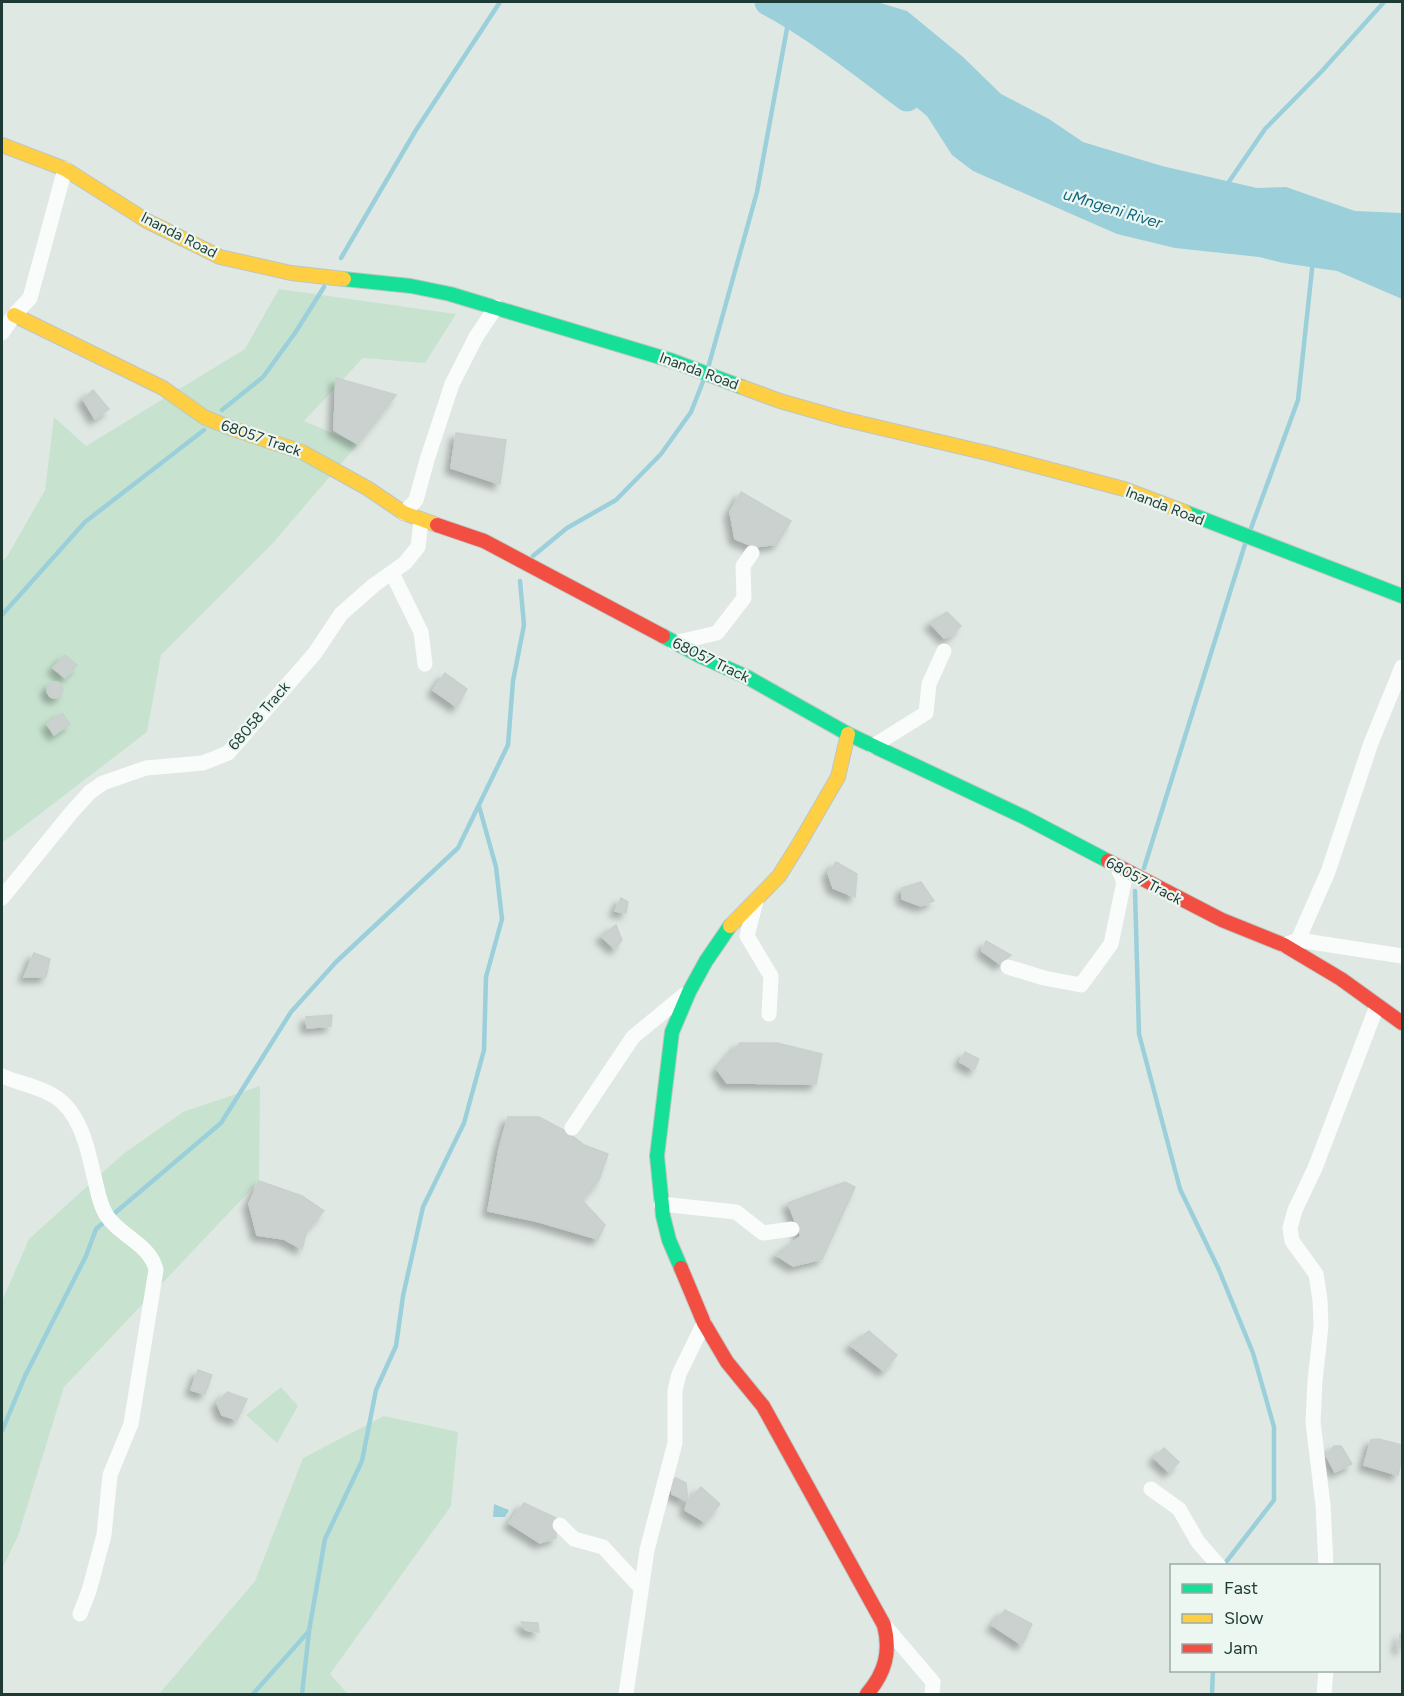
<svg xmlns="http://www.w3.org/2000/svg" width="1404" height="1696" font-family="Figtree,sans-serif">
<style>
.green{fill:#c7e3d0}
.water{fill:#9bd0db}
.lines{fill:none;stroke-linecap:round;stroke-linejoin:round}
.stream{stroke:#9bd0db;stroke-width:4.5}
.river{stroke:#9bd0db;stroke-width:27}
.building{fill:#cad1ce;stroke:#c8d1cd;stroke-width:1.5;filter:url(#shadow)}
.fast-casing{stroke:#bcc7c4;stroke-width:16}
.slow-casing{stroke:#bcc7c4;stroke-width:16}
.jam-casing{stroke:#bcc7c4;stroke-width:16}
.street{stroke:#fafcfb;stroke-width:15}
.fast{stroke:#16e098;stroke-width:14}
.slow{stroke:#ffcf43;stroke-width:14}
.jam{stroke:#f24e42;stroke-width:14}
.labels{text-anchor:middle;stroke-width:4.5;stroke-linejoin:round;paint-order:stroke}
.street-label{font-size:15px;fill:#1d3b34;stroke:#edf7f2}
.water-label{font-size:16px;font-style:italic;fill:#11667d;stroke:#edf7f2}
</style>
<defs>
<filter id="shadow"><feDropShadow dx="-5.5" dy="5.5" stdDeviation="3" flood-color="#0004"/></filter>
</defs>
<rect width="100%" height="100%" fill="#e0e8e4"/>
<!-- green -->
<g class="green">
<polygon points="279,289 456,314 425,363 363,358 304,421 358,444 272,544 161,655 147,732 2,843 2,562 8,555 45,490 54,417 86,446 245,349"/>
<polygon points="260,1086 259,1181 64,1387 18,1536 2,1569 2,1301 29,1239 123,1154 183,1112"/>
<polygon points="281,1387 298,1406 277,1443 246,1415"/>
<polygon points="384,1416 458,1432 451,1506 330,1674 348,1694 159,1694 255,1581 303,1458"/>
</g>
<!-- water -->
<g class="water">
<polygon points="756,2 877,2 907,11 963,57 1001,94 1049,119 1083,142 1162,166 1257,188 1286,187 1355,211 1402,213 1402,299 1337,271 1283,263 1259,257 1175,248 1117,234 973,171 952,155 927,116 859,60 800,34 779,22 760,8"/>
<polygon points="494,1504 509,1510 505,1517 493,1517"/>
</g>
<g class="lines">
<!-- stream -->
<g class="stream">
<polyline points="1226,186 1265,129 1322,71 1384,2"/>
<polyline points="341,258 416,130 500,2"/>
<polyline points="708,368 757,192 788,23"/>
<polyline points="222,410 263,377 295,333 324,287"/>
<polyline points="1250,531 1298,400 1313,260"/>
<polyline points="533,556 567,528 616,500 661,454 691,412 704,379"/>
<polyline points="2,615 85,522 204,430"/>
<polyline points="1144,868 1246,541"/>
<polyline points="1135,891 1139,1034 1180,1189 1219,1270 1253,1353 1274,1427 1274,1500 1223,1566"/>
<polyline points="2,1431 25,1376 86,1256 96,1229 221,1123 291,1012 336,962 458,848 508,745 513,681 524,625 520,581"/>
<polyline points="253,1694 309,1631 325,1539 362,1461 376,1390 396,1346 403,1296 423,1207 464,1123 484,1050 486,977 502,919 496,867 479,806"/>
<polyline points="302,1694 309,1632"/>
<polyline points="1212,1694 1213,1670"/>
</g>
<!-- river -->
<path class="river" d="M 768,2 C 818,29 862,64 907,98"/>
</g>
<!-- building -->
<g class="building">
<polygon points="336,378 396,395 358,444 334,430"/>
<polygon points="93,390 109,409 95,419 83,399"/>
<polygon points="456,433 506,440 500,484 451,468"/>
<polygon points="741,492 791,521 777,544 755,547 735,539 730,512"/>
<polygon points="947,612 961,626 951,636 944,638 930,623"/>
<polygon points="65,655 77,665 65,678 53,668"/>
<polygon points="445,673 467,689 457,707 433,690"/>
<circle cx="55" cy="690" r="8"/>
<polygon points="62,713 70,724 54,735 47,724"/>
<polygon points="836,862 857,874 855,897 833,888 828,873"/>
<polygon points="921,882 934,901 921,906 902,899 902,888"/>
<polygon points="621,898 628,902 626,913 615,911"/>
<polygon points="616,925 622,940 615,949 601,936"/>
<polygon points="986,941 1011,955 1000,964 982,951"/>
<polygon points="34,953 50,959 46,977 24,977"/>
<polygon points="332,1015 331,1026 307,1028 306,1017"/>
<polygon points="740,1043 777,1043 822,1054 816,1084 727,1083 717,1069"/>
<polygon points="965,1052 979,1059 974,1070 960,1062"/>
<polygon points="508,1117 539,1117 567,1132 584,1145 608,1154 599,1180 582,1200 605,1225 598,1239 536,1221 488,1211 499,1149"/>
<polygon points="259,1181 302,1196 324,1211 307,1230 302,1249 284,1239 257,1235 249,1204"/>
<polygon points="845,1182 855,1187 822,1259 793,1266 776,1255 801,1236 788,1203"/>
<polygon points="869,1331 897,1355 884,1371 850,1345"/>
<polygon points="198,1370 212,1375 205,1394 191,1390"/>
<polygon points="227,1392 247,1399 237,1420 222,1415 217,1403"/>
<polygon points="1378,1439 1402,1445 1402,1457 1398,1475 1364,1465 1371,1440"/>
<polygon points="1334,1446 1341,1446 1352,1464 1335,1472 1326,1455"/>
<polygon points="1164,1448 1179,1462 1169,1472 1154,1458"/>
<polygon points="676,1478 686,1483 688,1501 672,1494 670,1480"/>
<polygon points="701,1487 720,1504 705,1522 685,1510 688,1501"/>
<polygon points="524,1503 556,1518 556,1538 540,1543 509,1523"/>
<polygon points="1005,1610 1032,1624 1022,1645 992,1625"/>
<polygon points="521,1622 538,1623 539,1632 526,1630"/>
<polygon points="1402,1633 1402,1649 1398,1648 1400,1634"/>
</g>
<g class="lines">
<defs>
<g id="fast">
<polyline points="344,279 411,286 450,294 673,361 742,387"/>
<polyline points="1185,512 1402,596"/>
<polyline points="663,636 700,656 747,677 848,734 1024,817 1108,861"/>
<polyline points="681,1268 669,1240 663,1216 657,1156 672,1032 689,992 706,961 730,926"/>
</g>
<g id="slow">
<polyline points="2,145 65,169 147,221 220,257 291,273 344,279"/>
<polyline points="14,315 163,388 204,417 233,429 302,452 367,488 404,513 437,525"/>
<polyline points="742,387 780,401 843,419 991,454 1124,489 1185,512"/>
<polyline points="730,926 779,876 799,844 838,777 848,734"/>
</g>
<g id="jam">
<polyline points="437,525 484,541 663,636"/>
<polyline points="1108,861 1222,920 1284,945 1341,979 1402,1023"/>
<path d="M 681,1268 L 704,1323 L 727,1362 L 763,1406 L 884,1625 C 891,1652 885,1673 867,1694"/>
</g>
</defs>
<!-- fast casing -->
<use href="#fast" class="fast-casing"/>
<!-- slow casing -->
<use href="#slow" class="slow-casing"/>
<!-- jam casing -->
<use href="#jam" class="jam-casing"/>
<!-- street -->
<g class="street">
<polyline points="2,333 14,315 30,298 65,169"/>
<polyline points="404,513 416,500 427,460 452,384 476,337 496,307"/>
<polyline points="392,573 421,632 425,664"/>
<polyline points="674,643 717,633 744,598 743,566 752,553"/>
<polyline points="873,746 926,713 929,684 944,651"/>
<polyline points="2,898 71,813 90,792 103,783 146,768 203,763 228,753 315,653 341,614 374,585 405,563 418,547 421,521"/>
<polyline points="756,901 747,936 771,976 769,1014"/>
<polyline points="1298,940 1402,956"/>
<polyline points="1284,945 1298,940 1328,872 1371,743 1402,667"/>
<polyline points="1008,967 1044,978 1081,985 1111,944 1124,882 1117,866"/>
<path d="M 2,1076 C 18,1083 38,1086 54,1096 C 79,1111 87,1145 93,1172 C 97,1187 99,1204 107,1216 C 120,1236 151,1245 156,1270 L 131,1424 L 110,1475 L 104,1535 L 89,1591 L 80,1614"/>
<polyline points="572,1128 633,1037 684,995"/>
<polyline points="661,1204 736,1212 763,1233 792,1229"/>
<polyline points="1151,1489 1179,1509 1198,1542 1219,1566"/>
<polyline points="560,1525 574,1539 603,1547 641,1588"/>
<polyline points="1326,1566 1323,1505 1313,1422 1315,1381 1321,1326 1320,1300 1316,1274 1292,1241 1290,1228 1295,1210 1315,1168 1377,1006"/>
<polyline points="886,1627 933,1682 932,1694"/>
<polyline points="626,1694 647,1550 675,1443 675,1390 679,1374 704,1323"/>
<polyline points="1324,1694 1326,1670"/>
</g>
<!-- fast -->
<use href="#fast" class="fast"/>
<!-- slow -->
<use href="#slow" class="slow"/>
<!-- jam -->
<use href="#jam" class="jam"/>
</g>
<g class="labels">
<!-- street labels -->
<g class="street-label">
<text transform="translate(179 235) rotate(27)" y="5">Inanda Road</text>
<text transform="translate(699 371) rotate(20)" y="5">Inanda Road</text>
<text transform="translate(261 438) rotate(19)" y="5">68057 Track</text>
<text transform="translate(1165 506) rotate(21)" y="5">Inanda Road</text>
<text transform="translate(711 660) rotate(26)" y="5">68057 Track</text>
<text transform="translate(259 716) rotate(-49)" y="5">68058 Track</text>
<text transform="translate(1144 881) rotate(28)" y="5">68057 Track</text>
</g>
<!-- water labels -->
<g class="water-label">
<text transform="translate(1113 208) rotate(17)" y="6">uMngeni River</text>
</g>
</g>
<!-- border -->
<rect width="1404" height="1696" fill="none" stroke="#1d3b34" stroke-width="6"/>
<!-- legend -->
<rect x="1170" y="1564" width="210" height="108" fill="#edf7f2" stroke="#9aaca6" stroke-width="1.5"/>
<rect x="1182" y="1584" width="30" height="9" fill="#16e098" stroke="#9aaca6" stroke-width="1.5"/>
<text x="1224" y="1594" font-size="18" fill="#1d3b34">Fast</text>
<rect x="1182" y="1614" width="30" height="9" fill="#ffcf43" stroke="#9aaca6" stroke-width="1.5"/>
<text x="1224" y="1624" font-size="18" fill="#1d3b34">Slow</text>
<rect x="1182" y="1644" width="30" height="9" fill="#f24e42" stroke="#9aaca6" stroke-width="1.5"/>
<text x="1224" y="1654" font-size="18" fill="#1d3b34">Jam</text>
</svg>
